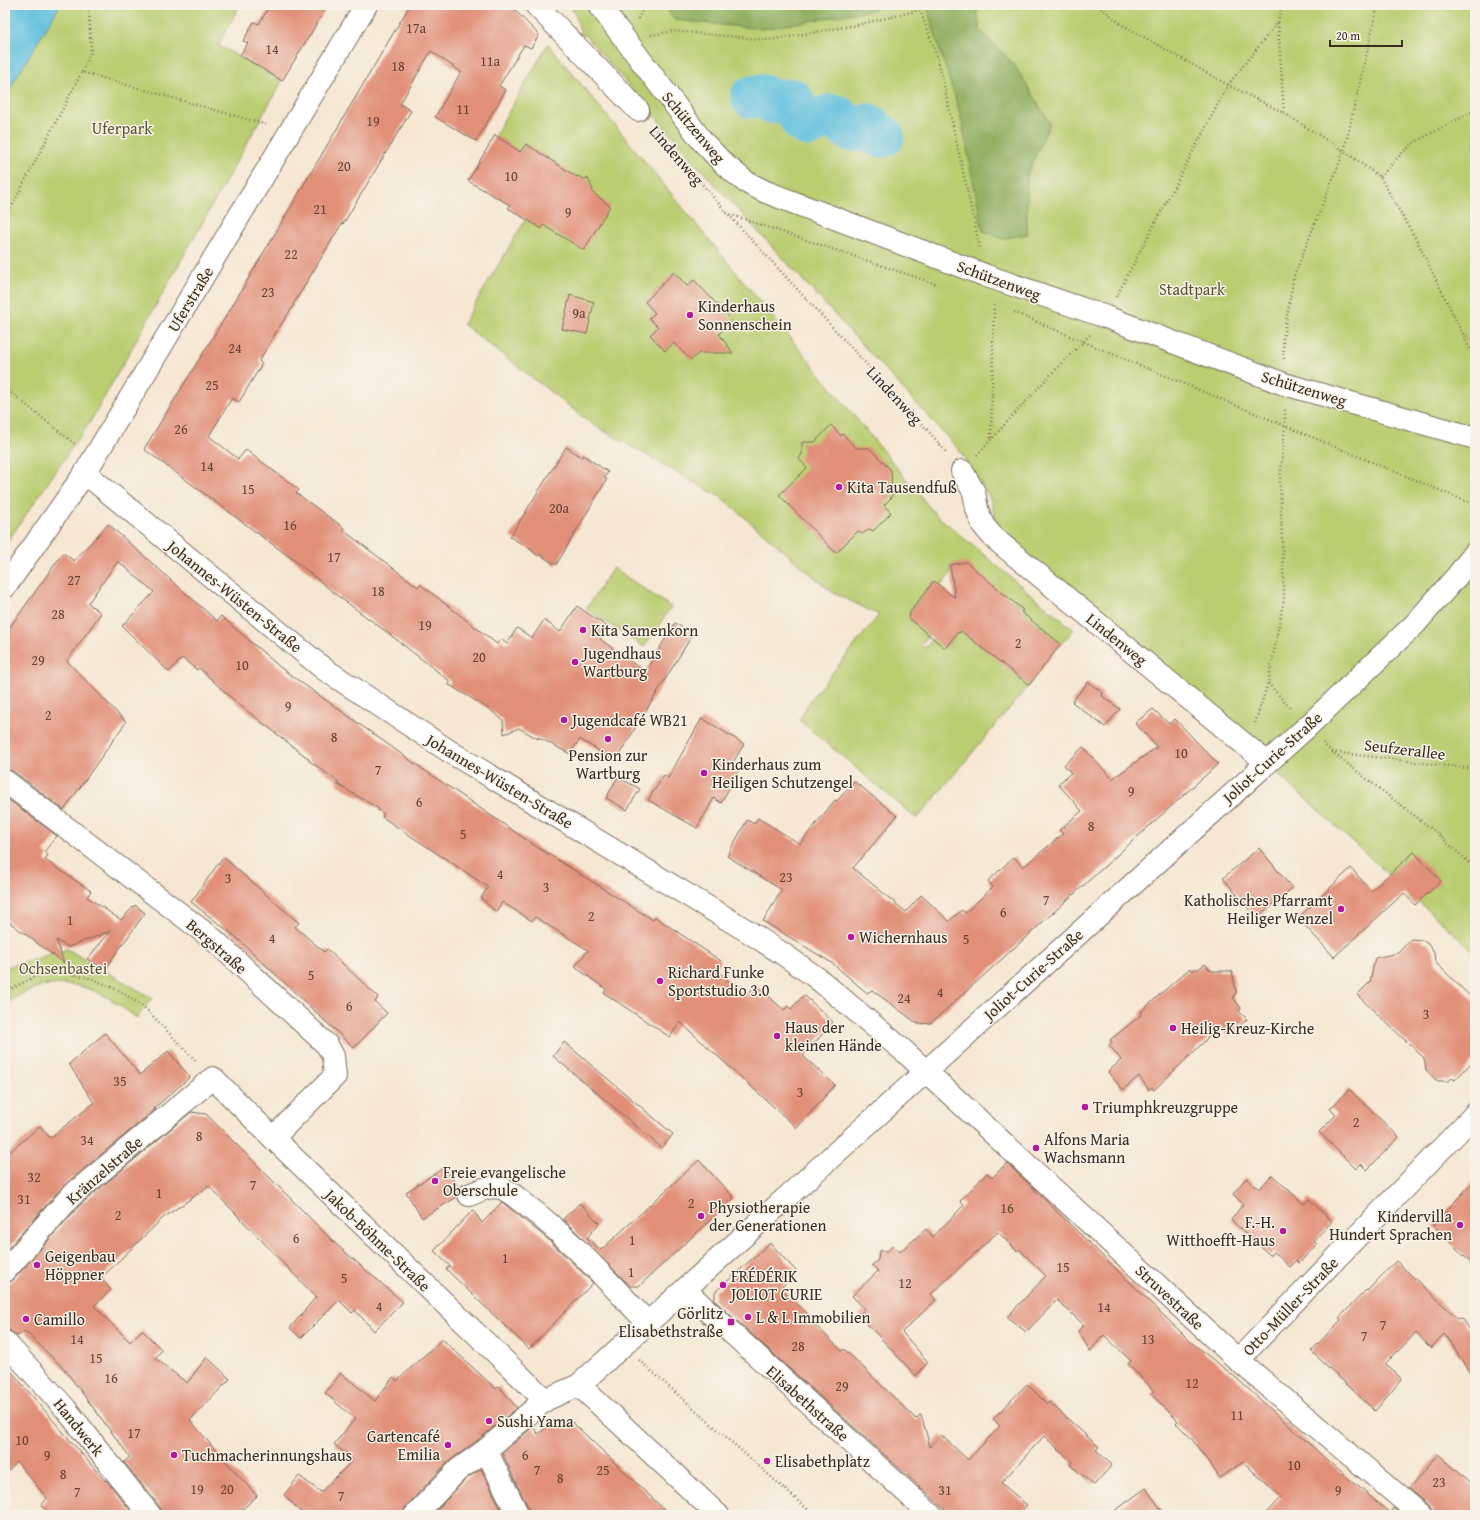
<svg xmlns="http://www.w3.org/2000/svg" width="1480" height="1520" font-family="'Gentium Book Plus',serif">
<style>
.green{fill:#bacd71;stroke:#7a7c48;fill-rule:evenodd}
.forest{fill:#93b063;stroke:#676d40}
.water{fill:#5fc0de;stroke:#4d757e}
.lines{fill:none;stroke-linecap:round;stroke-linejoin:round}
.river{stroke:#5fc0de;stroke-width:43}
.building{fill:#e18f78}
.minor-casing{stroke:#7c6c5d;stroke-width:24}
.path{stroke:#7c6c5d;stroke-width:2.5;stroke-dasharray:1 3;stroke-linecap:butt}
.minor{stroke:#fff;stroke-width:22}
.poi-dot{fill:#b5179e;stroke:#f7f3e8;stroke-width:1.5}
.labels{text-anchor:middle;stroke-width:3;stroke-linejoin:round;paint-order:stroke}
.number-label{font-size:14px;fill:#644334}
.street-label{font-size:16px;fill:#3b2a1e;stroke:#f7f3e8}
.park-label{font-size:16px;fill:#5b5333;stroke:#f7f3e8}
.poi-label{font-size:16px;fill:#3b2a1e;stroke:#f7f3e8;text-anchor:start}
</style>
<rect width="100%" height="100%" fill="#f7f3e8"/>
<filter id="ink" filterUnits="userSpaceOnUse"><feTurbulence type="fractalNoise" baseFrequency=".025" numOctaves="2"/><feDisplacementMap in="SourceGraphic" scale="8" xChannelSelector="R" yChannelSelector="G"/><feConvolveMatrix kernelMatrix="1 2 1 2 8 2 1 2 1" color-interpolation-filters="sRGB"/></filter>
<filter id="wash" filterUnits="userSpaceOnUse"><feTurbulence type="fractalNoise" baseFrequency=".012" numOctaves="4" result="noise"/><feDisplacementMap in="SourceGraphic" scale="16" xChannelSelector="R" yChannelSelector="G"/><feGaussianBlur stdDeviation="0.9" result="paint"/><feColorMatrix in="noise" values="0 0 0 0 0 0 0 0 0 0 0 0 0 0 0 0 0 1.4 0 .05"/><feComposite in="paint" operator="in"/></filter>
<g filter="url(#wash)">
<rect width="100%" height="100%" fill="#f6e7d3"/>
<!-- green -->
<g class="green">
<polygon points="60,5 240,5 218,45 282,81 92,419 5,545 5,96"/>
<polygon points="567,5 1475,5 1475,953 1278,774 1257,744 998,529 990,498 959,450 697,165 586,36 581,34 575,13"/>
<path d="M 548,44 L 935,514 L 1074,630 L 1061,644 L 1028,617 L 1022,610 L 1024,608 L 1017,603 L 1015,605 L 1029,685 L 917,819 L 799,720 L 812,698 L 879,615 L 832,592 L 722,498 L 592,424 L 463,324 L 554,172 L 557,164 L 526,144 L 520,152 L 495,135 ZM 961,563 L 997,588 L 959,633 L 958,632 L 945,648 L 933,638 L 924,648 L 920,645 L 929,635 L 910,619 L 910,612 L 933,581 L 941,586 L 951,573 L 950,565 Z"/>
<polygon points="613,568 671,607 644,647 586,609"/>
<path d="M 67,949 L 152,998 L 137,1018 C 125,1010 114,1000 101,994 C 69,978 33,982 5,1005 L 5,968 Z"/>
</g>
<!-- forest -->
<g class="forest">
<polygon points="664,5 893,5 867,11 762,29 675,20 664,6"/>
<polygon points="926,5 976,5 980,30 1015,66 1050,123 1027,175 1027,234 1003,239 983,231 960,113"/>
</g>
<!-- water -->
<polygon class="water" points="5,5 60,5 5,96"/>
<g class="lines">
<!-- river -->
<path class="river" d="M 752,97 L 763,96 L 772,102 L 792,100 C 799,108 797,123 809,125 C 820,121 832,108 842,121 C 845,124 846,128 850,130 C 856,131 863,126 868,125 L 872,127 L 879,136 L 883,136"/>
</g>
<g id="blocks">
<!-- building -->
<g class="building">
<polygon points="270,5 328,5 282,81 240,55 248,43 243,41 254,22 259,24"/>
<polygon points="410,5 510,5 539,35 531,48 524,45 499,86 506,90 476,141 435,117 461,72 431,51 400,104 411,111 343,224 342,223 293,305 294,305 278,329 259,361 262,364 239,402 232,398 209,436 238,459 246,450 299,490 296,493 344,528 343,530 418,587 420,584 497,644 501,639 507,644 517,628 532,638 544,620 560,632 577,606 609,628 600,639 645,672 675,623 693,634 615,761 580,739 570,754 538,737 538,739 519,728 504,734 503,720 489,709 448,684 451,682 384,630 338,596 295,561 144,449 231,308"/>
<polygon points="495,135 520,152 526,144 577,177 578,176 583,179 588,178 593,190 592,192 610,206 584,250 543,225 542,229 508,208 510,205 468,181"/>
<polygon points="674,272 687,286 694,280 732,320 719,334 733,353 699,353 691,360 674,343 665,351 650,335 658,327 649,318 655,313 645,302"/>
<polygon points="570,295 594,302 587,334 562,329"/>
<polygon points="831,425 841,436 843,434 856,448 869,448 891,470 892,497 884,505 891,513 873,531 870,529 862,534 858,531 836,553 779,495 807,468 799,459 802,454 802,442 815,442"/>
<polygon points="566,447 582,457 583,455 608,472 604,478 607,479 556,565 539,554 538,556 529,548 510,537"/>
<polygon points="108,524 217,621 221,616 281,668 414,763 537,847 653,920 655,917 721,961 716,969 745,997 756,985 784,1010 788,1006 791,1009 804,995 833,1022 803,1056 835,1085 797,1128 680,1022 670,1037 604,993 606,989 575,967 588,950 535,917 532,921 502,902 496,912 481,898 488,887 382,817 384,814 378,810 379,809 337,784 339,782 308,760 309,759 237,703 199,668 197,670 182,658 169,672 122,626 154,592 118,561 88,603 101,613 67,661 126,722 64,810 13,771 5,769 5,634 63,553 74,561"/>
<polygon points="966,562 1023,610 1021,612 1061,644 1029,685 961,631 959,633 958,632 945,648 909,619 910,612 934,581 955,598 950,565"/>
<polygon points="1088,682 1103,693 1102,696 1120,709 1105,727 1072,702"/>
<polygon points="1153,709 1169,724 1175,719 1218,764 931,1023 918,1024 872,990 867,993 832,963 763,921 782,890 727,856 747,820 754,824 758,818 800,844 835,800 837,801 854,781 897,816 853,868 906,912 921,895 949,921 962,910 965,913 993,887 988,881 1014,857 1023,867 1063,834 1059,830 1082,811 1058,784 1071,773 1064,765 1083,747 1112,779 1157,747 1135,723"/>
<polygon points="702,718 744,744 731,766 739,770 721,803 714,798 697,828 648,800 664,775 668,778"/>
<polygon points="618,777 640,789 627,810 606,798"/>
<polygon points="5,797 57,836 44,852 48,855 45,860 91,891 87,897 121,920 135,905 145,913 105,969 87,959 111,931 68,947 56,940 64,963 5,919"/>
<polygon points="1259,848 1292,888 1256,918 1223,878"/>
<polygon points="1414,852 1441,881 1415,905 1404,893 1334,957 1298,918 1351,868 1371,891"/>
<polygon points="223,857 299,923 295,927 324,952 327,949 378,997 375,1002 387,1013 354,1048 236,937 191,902"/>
<polygon points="1411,939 1422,940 1428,944 1434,953 1435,962 1475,1001 1475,1059 1455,1080 1452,1078 1449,1081 1438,1081 1435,1079 1426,1070 1424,1058 1357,995 1370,982 1375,958 1398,953"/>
<polygon points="1205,964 1211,971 1232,971 1236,992 1233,998 1241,1008 1239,1011 1247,1019 1228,1036 1217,1025 1204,1042 1154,1090 1152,1087 1149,1090 1139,1076 1123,1090 1108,1072 1121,1060 1109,1045 1112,1042 1110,1040 1141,1015 1140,1013 1157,997 1190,968 1193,971 1195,968 1197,970"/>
<polygon points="105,1033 140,1075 168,1051 190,1077 153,1109 156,1109 63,1186 5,1252 5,1156 40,1126 50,1138 94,1103 69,1064"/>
<polygon points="564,1042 673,1134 662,1148 553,1056"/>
<polygon points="1349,1089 1399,1137 1367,1170 1361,1164 1356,1169 1319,1132 1336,1115 1330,1109"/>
<polygon points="191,1112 206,1114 338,1246 403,1302 374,1331 355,1310 352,1313 339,1300 301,1338 290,1328 316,1297 209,1186 163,1218 101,1278 111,1290 94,1306 130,1342 142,1330 162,1350 155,1358 187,1383 207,1357 230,1379 190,1420 218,1453 257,1496 236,1515 162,1515 160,1507 124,1462 130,1457 65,1370 25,1331 17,1336 9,1330 5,1330 5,1283 9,1283 14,1279 80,1205"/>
<polygon points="699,1160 734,1198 639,1286 630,1286 563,1219 580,1203 599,1223 587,1238 601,1250"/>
<polygon points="1007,1163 1191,1342 1235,1377 1335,1467 1390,1513 1393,1508 1402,1515 1264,1515 1281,1497 1243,1462 1220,1478 1191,1438 1176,1423 1178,1421 1151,1394 1154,1391 1128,1364 1131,1361 1104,1335 1090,1351 1078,1331 1084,1325 1057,1300 1026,1332 1007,1317 1046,1276 1019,1249 1017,1251 998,1232 931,1294 936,1300 902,1332 928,1362 916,1376 859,1315 865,1309 852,1296 878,1271 872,1265 878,1260 879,1251 887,1251 893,1246 900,1252 926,1229 933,1237 964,1205 960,1201 987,1173 992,1178"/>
<polygon points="445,1167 459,1188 457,1193 457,1197 422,1218 406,1192"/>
<polygon points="1272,1175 1304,1204 1309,1199 1332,1221 1314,1242 1317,1244 1299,1263 1296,1260 1290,1267 1274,1252 1271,1256 1231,1220 1243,1204 1233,1194 1246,1178 1259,1189"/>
<polygon points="1475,1180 1475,1267 1433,1225"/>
<polygon points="502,1202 550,1241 593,1283 529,1349 446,1269 450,1266 434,1251 473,1210 482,1223"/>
<polygon points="770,1243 797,1272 781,1288 816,1322 814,1324 842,1351 844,1349 916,1419 921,1414 930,1447 941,1435 968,1460 1000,1426 993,1419 1027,1384 1047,1404 1049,1402 1099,1447 1096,1450 1112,1465 1094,1485 1070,1465 1072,1462 1044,1436 1001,1483 1027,1505 1018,1515 951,1515 715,1301 715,1292"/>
<polygon points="1396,1261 1458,1319 1462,1318 1475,1337 1475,1379 1444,1334 1431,1348 1416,1333 1385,1364 1402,1379 1375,1411 1311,1351 1341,1320 1339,1318 1366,1290 1367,1291"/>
<polygon points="442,1339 496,1389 499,1386 517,1408 478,1440 449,1461 406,1506 403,1515 304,1515 284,1495 299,1476 321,1492 353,1460 334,1444 355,1419 325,1393 341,1373 375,1401 393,1377 397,1381"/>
<polygon points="5,1364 105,1481 106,1480 134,1515 53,1515 41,1506 47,1498 17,1462 5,1475"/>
<polygon points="557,1420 571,1421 670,1515 530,1515 529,1509 502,1453 533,1427 538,1434"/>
<polygon points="1438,1454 1475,1487 1475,1515 1433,1515 1433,1510 1429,1505 1409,1489"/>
<polygon points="481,1469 504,1515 432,1515 466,1479"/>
<polygon points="1146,1488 1165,1515 1109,1515"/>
</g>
</g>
</g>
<g filter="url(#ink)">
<use href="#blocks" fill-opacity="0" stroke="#7c6c5d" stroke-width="1"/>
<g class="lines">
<defs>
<g id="minor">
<polyline points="536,5 638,110"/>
<polyline points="599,5 703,142 725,165 746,182 766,192 987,276 1106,317 1284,384 1475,438"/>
<polyline points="962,471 974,492 977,509 983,525 994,538 1266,762"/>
<polyline points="85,473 324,669 452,753 749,932 783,954 817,978 905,1052 1238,1360 1421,1515"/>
<polyline points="5,587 85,473 366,5"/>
<polyline points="5,781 213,939 327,1045 333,1056 335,1076 273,1138"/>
<path d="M 469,1195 C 479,1191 489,1185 501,1188 C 510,1191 518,1199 526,1205 C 571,1239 609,1283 648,1323"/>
<polyline points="5,1271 71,1196 213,1078 273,1138 545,1400"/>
<polyline points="685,1290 931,1515"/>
<polyline points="5,1342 65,1408 150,1515"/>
<polyline points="1238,1360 1475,1114"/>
<polyline points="579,1385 718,1515"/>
<polyline points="486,1450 518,1515"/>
<polyline points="415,1515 458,1470 486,1450 545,1400 579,1385 1308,726 1415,624 1457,576 1475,553"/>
</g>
</defs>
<!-- minor casing -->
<use href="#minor" class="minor-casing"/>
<!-- path -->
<g class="path">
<polyline points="914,5 920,10 938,59 980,248"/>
<polyline points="1098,5 1121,24 1228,85 1284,113 1344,151 1380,177 1417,241 1475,359"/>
<polyline points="638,19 644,5"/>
<polyline points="1278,23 1284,113"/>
<polyline points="651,35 673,31 769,40 857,25 920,10 930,5"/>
<polyline points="1475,69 1475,77"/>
<polyline points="82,72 91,52 89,5"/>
<polyline points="653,127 726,212 931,434 947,453"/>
<polyline points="1380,177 1401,154 1415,142 1475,110"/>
<polyline points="726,213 936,284"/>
<polyline points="5,219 82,72 267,125"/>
<polyline points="1116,297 1228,85 1278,22 1282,5"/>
<polyline points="1014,312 1084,342 1475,505"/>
<polyline points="1463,333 1475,341"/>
<polyline points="1284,359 1283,338 1294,276 1344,151 1378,5"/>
<polyline points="5,388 75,444"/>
<polyline points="991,438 994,303"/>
<polyline points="977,455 1051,374 1090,335"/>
<polyline points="1268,683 1292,710"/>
<polyline points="1255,723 1268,683 1284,599 1280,482 1285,425 1285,408"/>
<polyline points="1323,743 1332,752 1437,833 1475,868"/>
<polyline points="1332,752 1475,769"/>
<polyline points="5,992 34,977 48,974 66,973 93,979 120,991 145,1008 197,1062"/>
<polyline points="639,1360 814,1515"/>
</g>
<!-- minor -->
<use href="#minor" class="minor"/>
</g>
</g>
<!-- markers -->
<g class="poi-dot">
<circle cx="690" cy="315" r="4"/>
<circle cx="839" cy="487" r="4"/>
<circle cx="583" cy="630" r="4"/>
<circle cx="575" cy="662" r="4"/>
<circle cx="564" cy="720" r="4"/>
<circle cx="608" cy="739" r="4"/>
<circle cx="704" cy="773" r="4"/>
<circle cx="1341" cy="909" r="4"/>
<circle cx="851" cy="937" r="4"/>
<circle cx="660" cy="981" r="4"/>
<circle cx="1173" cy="1028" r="4"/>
<circle cx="777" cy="1036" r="4"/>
<circle cx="1085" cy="1107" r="4"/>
<circle cx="1036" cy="1148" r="4"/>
<circle cx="435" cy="1181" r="4"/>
<circle cx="701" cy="1216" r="4"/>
<circle cx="1460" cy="1225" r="4"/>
<circle cx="1283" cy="1231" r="4"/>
<circle cx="37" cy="1265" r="4"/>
<circle cx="723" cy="1285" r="4"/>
<circle cx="748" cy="1317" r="4"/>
<circle cx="26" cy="1319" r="4"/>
<rect x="727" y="1318" width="8" height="8" rx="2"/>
<circle cx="489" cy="1421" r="4"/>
<circle cx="448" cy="1445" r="4"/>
<circle cx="174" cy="1455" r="4"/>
<circle cx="767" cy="1461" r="4"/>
</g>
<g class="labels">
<!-- number labels -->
<g class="number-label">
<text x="416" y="33">17a</text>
<text x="272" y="54">14</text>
<text x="490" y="66">11a</text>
<text x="398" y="71">18</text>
<text x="463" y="114">11</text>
<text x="373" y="126">19</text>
<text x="344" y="171">20</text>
<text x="511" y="181">10</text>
<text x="320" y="214">21</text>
<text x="568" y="217">9</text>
<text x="291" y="259">22</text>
<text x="268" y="297">23</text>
<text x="579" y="318">9a</text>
<text x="235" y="353">24</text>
<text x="212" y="390">25</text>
<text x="181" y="434">26</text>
<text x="207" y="471">14</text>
<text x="248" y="494">15</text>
<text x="559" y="513">20a</text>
<text x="290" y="530">16</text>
<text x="334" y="562">17</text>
<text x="74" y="585">27</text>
<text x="378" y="596">18</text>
<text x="58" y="619">28</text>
<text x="425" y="630">19</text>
<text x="1018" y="648">2</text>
<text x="479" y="662">20</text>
<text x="38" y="665">29</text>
<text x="242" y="670">10</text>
<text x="288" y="711">9</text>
<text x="48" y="720">2</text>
<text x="334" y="742">8</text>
<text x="1181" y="758">10</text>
<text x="378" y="775">7</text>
<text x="1131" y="796">9</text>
<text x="419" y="807">6</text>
<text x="1091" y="831">8</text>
<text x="463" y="839">5</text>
<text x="500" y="879">4</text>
<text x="786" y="882">23</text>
<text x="228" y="883">3</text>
<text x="546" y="892">3</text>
<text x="1046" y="905">7</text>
<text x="1003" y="917">6</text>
<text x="591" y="921">2</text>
<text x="70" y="925">1</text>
<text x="272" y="943">4</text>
<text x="966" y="944">5</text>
<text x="311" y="980">5</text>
<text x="940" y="997">4</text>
<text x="904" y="1003">24</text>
<text x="349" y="1011">6</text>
<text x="1426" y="1019">3</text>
<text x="120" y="1086">35</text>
<text x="800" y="1097">3</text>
<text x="1356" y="1127">2</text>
<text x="199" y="1141">8</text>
<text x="87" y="1145">34</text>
<text x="34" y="1182">32</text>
<text x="253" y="1190">7</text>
<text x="159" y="1198">1</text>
<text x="24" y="1204">31</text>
<text x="691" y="1208">2</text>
<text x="1007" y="1213">16</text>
<text x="118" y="1220">2</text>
<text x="296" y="1243">6</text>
<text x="632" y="1245">1</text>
<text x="505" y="1263">1</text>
<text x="1063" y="1272">15</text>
<text x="631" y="1277">1</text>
<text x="344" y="1283">5</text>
<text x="905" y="1288">12</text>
<text x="379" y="1311">4</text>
<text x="1104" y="1312">14</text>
<text x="1383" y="1330">7</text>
<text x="1364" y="1341">7</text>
<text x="77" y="1344">14</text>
<text x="1148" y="1344">13</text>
<text x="798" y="1351">28</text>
<text x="96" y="1363">15</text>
<text x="111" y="1383">16</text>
<text x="1192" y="1388">12</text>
<text x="842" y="1391">29</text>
<text x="1237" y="1420">11</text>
<text x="134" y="1438">17</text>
<text x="22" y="1445">10</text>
<text x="47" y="1460">9</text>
<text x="525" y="1460">6</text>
<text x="1294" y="1470">10</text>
<text x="537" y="1475">7</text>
<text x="603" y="1475">25</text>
<text x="63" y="1479">8</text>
<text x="560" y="1483">8</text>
<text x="1439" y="1487">23</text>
<text x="197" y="1494">19</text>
<text x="227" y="1494">20</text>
<text x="945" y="1495">31</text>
<text x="1338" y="1495">9</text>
<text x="77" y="1497">7</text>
<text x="341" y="1501">7</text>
</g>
<!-- street labels -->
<g class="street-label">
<text transform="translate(694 127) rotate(50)" y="6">Schützenweg</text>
<text transform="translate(677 155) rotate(49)" y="6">Lindenweg</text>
<text transform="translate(999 280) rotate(20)" y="6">Schützenweg</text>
<text transform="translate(190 299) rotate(-59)" y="6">Uferstraße</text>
<text transform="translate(1304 388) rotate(17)" y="6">Schützenweg</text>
<text transform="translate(895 395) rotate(47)" y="6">Lindenweg</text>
<text transform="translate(235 596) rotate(39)" y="6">Johannes-Wüsten-Straße</text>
<text transform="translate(1117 639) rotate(39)" y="6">Lindenweg</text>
<text transform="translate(1405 749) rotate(7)" y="6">Seufzerallee</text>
<text transform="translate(1272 757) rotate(-42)" y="6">Joliot-Curie-Straße</text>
<text transform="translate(500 781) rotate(31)" y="6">Johannes-Wüsten-Straße</text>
<text transform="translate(217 946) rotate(41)" y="6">Bergstraße</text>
<text transform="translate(1033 974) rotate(-42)" y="6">Joliot-Curie-Straße</text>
<text transform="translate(104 1170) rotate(-41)" y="6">Kränzelstraße</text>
<text transform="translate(378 1240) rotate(44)" y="6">Jakob-Böhme-Straße</text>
<text transform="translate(1170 1297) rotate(43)" y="6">Struvestraße</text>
<text transform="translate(1290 1306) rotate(-46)" y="6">Otto-Müller-Straße</text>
<text transform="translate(808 1403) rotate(42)" y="6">Elisabethstraße</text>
<text transform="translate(79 1427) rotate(51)" y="6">Handwerk</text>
</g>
<!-- park labels -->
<g class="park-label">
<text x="122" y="134">Uferpark</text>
<text x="1192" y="295">Stadtpark</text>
<text x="63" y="974">Ochsenbastei</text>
</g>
<!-- poi labels -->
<g class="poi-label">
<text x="698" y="312">Kinderhaus<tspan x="698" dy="18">Sonnenschein</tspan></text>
<text x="847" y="493">Kita Tausendfuß</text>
<text x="591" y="636">Kita Samenkorn</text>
<text x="583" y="659">Jugendhaus<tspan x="583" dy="18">Wartburg</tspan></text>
<text x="572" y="726">Jugendcafé WB21</text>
<text x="608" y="761" text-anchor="middle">Pension zur<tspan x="608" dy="18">Wartburg</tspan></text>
<text x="712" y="770">Kinderhaus zum<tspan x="712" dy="18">Heiligen Schutzengel</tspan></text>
<text x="1333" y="906" text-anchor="end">Katholisches Pfarramt<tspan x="1333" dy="18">Heiliger Wenzel</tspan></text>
<text x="859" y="943">Wichernhaus</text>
<text x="668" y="978">Richard Funke<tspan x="668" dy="18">Sportstudio 3.0</tspan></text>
<text x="785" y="1033">Haus der<tspan x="785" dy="18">kleinen Hände</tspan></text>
<text x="1181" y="1034">Heilig-Kreuz-Kirche</text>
<text x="1093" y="1113">Triumphkreuzgruppe</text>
<text x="1044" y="1145">Alfons Maria<tspan x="1044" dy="18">Wachsmann</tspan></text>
<text x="443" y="1178">Freie evangelische<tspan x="443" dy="18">Oberschule</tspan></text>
<text x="709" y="1213">Physiotherapie<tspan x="709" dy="18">der Generationen</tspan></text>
<text x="1452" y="1222" text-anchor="end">Kindervilla<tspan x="1452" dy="18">Hundert Sprachen</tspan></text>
<text x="1275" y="1228" text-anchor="end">F.-H.<tspan x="1275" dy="18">Witthoefft-Haus</tspan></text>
<text x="45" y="1262">Geigenbau<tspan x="45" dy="18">Höppner</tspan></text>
<text x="731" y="1282">FRÉDÉRIK<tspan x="731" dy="18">JOLIOT CURIE</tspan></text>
<text x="723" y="1319" text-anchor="end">Görlitz<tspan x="723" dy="18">Elisabethstraße</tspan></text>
<text x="756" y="1323">L &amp; L Immobilien</text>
<text x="34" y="1325">Camillo</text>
<text x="497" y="1427">Sushi Yama</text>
<text x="440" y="1442" text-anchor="end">Gartencafé<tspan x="440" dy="18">Emilia</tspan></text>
<text x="182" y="1461">Tuchmacherinnungshaus</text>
<text x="775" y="1467">Elisabethplatz</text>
</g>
</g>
<!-- margin -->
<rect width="1480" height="1520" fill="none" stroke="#f7f3e8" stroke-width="20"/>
<!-- scale -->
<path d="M1330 40v6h72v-6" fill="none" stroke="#3b2a1e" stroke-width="2"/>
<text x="1336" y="40" font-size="12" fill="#3b2a1e" stroke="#f7f3e8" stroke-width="3" paint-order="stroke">20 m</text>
</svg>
